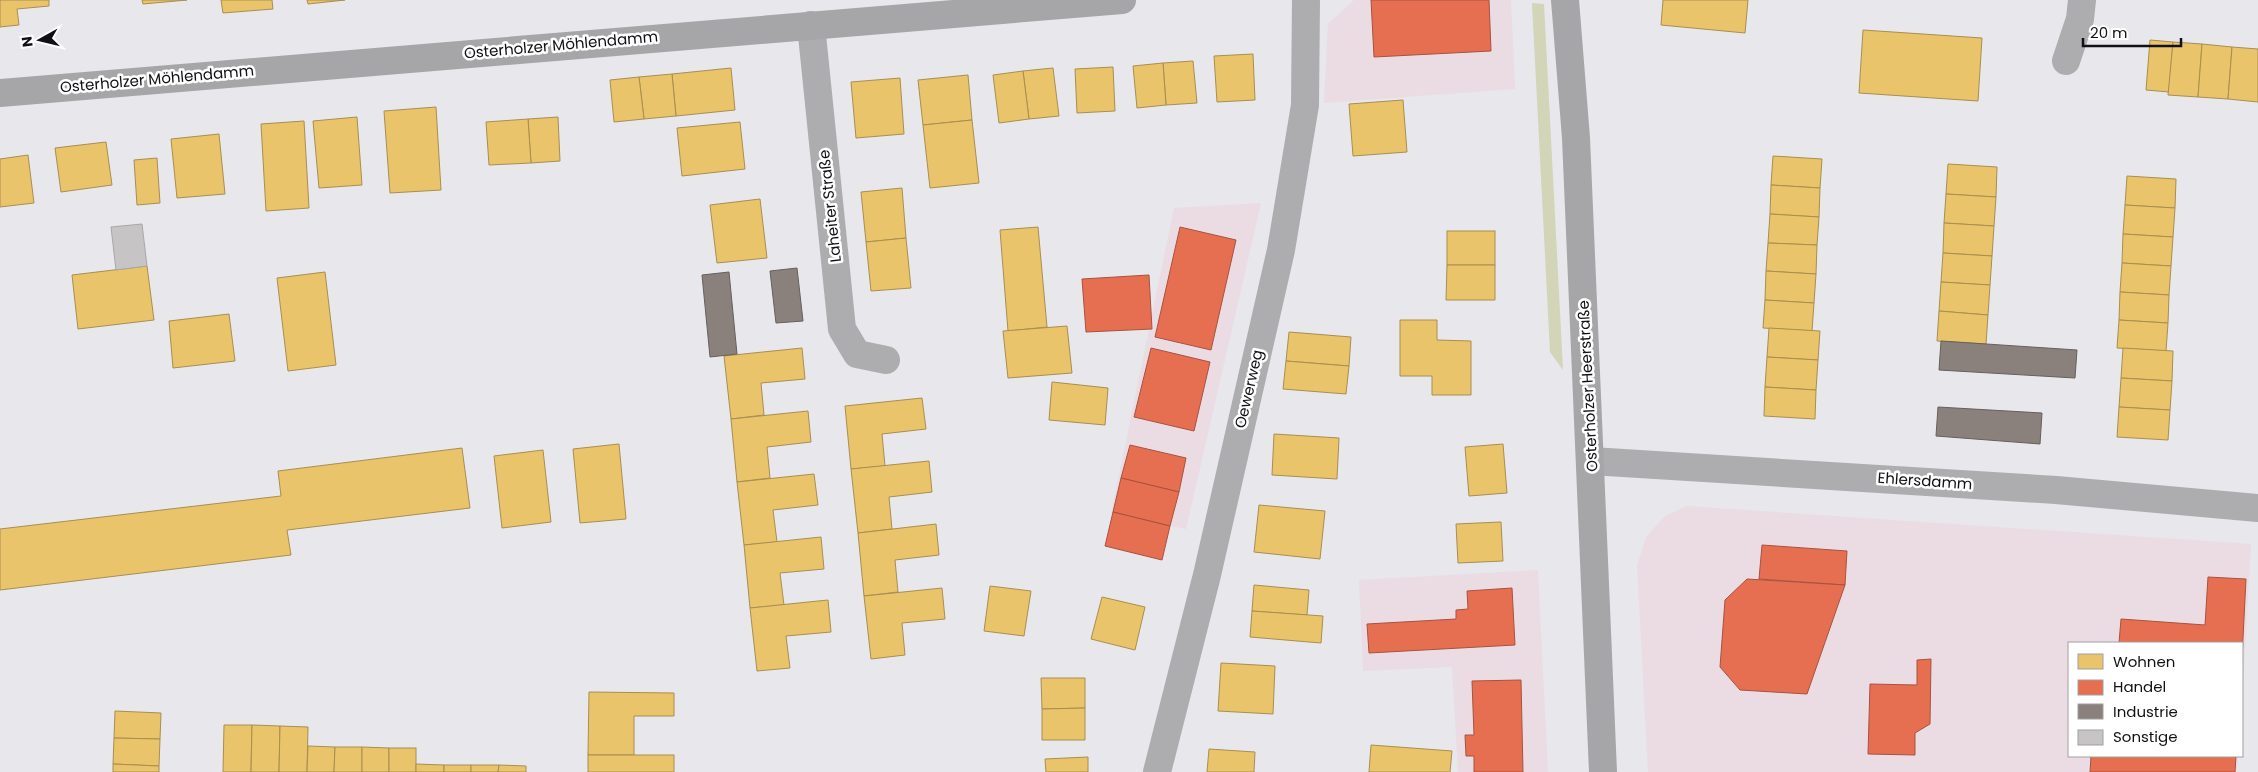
<svg xmlns="http://www.w3.org/2000/svg" width="2258" height="772" font-family="Poppins,sans-serif">
<style>
.commercial{fill:#eadce2}
.green{fill:#d2d5b7}
.homes{fill:#e9c46a;stroke:#a88e50}
.shops{fill:#e76f51;stroke:#a7523f}
.industry{fill:#8a817c;stroke:#665f5d}
.building{fill:#c6c4c5;stroke:#a8a7a8}
.lines{fill:none;stroke-linecap:round;stroke-linejoin:round}
.minor{stroke:#adacae;stroke-width:28}
.major{stroke:#a6a6a8;stroke-width:28}
.labels{text-anchor:middle;stroke-width:5;stroke-linejoin:round;paint-order:stroke}
.street-label{font-size:15px;fill:#111014;stroke:#fff}
</style>
<rect width="100%" height="100%" fill="#e7e7ec"/>
<!-- commercial -->
<g class="commercial">
<polygon points="1354,0 1511,0 1515,89 1324,103 1328,24"/>
<polygon points="1261,203 1186,529 1111,514 1174,208"/>
<polygon points="1687,506 2251,544 2242,701 2242,643 2069,643 2069,756 2238,756 2237,772 1648,772 1637,565 1646,537 1665,516"/>
<polygon points="1538,570 1548,772 1458,772 1452,667 1363,671 1359,580"/>
</g>
<!-- green -->
<polygon class="green" points="1532,3 1544,4 1563,370 1550,352"/>
<!-- homes -->
<g class="homes">
<polygon points="0,0 49,0 49,6 17,9 19,25 0,27"/>
<polygon points="142,0 187,0 143,4"/>
<polygon points="221,0 272,0 273,9 223,13"/>
<polygon points="307,0 345,0 308,4"/>
<polygon points="1663,0 1748,0 1745,33 1661,25"/>
<polygon points="1863,30 1982,38 1978,101 1859,93"/>
<polygon points="2150,40 2173,42 2169,92 2146,90"/>
<polygon points="2173,42 2202,44 2198,97 2168,95"/>
<polygon points="2202,44 2232,47 2228,99 2198,97"/>
<polygon points="2232,47 2258,49 2258,102 2228,99"/>
<polygon points="1253,54 1255,100 1217,102 1214,56"/>
<polygon points="1193,61 1197,103 1166,105 1163,63"/>
<polygon points="1163,63 1166,105 1137,108 1133,66"/>
<polygon points="1113,67 1115,111 1077,113 1075,69"/>
<polygon points="731,68 735,110 676,116 672,74"/>
<polygon points="1053,68 1059,116 1029,119 1023,71"/>
<polygon points="1023,71 1029,119 999,123 993,75"/>
<polygon points="672,74 676,116 644,119 639,77"/>
<polygon points="968,75 972,120 923,125 918,80"/>
<polygon points="639,77 644,119 614,122 610,80"/>
<polygon points="900,78 904,134 856,138 851,82"/>
<polygon points="1403,100 1407,152 1353,156 1349,104"/>
<polygon points="436,107 441,190 390,193 384,111"/>
<polygon points="357,117 362,185 319,188 313,121"/>
<polygon points="558,117 560,161 531,163 528,119"/>
<polygon points="528,119 531,163 489,165 486,122"/>
<polygon points="972,120 979,183 930,188 923,125"/>
<polygon points="304,121 309,208 266,211 261,124"/>
<polygon points="740,122 745,169 682,176 677,128"/>
<polygon points="219,134 225,194 177,198 171,139"/>
<polygon points="106,142 112,185 61,192 55,148"/>
<polygon points="28,155 34,203 0,207 0,159"/>
<polygon points="1773,156 1822,159 1820,188 1771,185"/>
<polygon points="157,158 160,203 137,205 134,160"/>
<polygon points="1948,164 1997,167 1996,197 1946,194"/>
<polygon points="2127,176 2176,179 2175,208 2125,205"/>
<polygon points="1771,185 1820,188 1819,217 1770,214"/>
<polygon points="902,188 906,238 866,242 861,192"/>
<polygon points="1946,194 1996,197 1994,226 1944,223"/>
<polygon points="760,199 767,258 717,263 710,205"/>
<polygon points="2125,205 2175,208 2173,237 2123,234"/>
<polygon points="1770,214 1819,217 1817,245 1768,243"/>
<polygon points="1944,223 1994,226 1992,256 1943,253"/>
<polygon points="1038,227 1047,327 1008,331 1000,230"/>
<rect x="1447" y="231" width="48" height="34"/>
<polygon points="2123,234 2173,237 2171,266 2122,263"/>
<polygon points="906,238 911,288 871,291 866,242"/>
<polygon points="1768,243 1817,245 1816,274 1766,271"/>
<polygon points="1943,253 1992,256 1990,285 1941,282"/>
<polygon points="2122,263 2171,266 2169,295 2120,292"/>
<polygon points="1447,265 1495,265 1495,300 1446,300"/>
<polygon points="147,266 154,320 78,329 72,275"/>
<polygon points="1766,271 1816,274 1814,303 1765,300"/>
<polygon points="325,272 336,365 288,371 277,278"/>
<polygon points="1941,282 1990,285 1988,315 1939,311"/>
<polygon points="2120,292 2169,295 2168,323 2119,320"/>
<polygon points="1765,300 1814,303 1812,331 1763,328"/>
<polygon points="1939,311 1988,315 1986,344 1937,341"/>
<polygon points="229,314 235,361 173,368 169,321"/>
<polygon points="1400,320 1437,320 1437,340 1471,341 1471,395 1432,395 1432,376 1400,376"/>
<polygon points="2119,320 2168,323 2166,351 2117,348"/>
<polygon points="1067,326 1072,373 1008,378 1003,331"/>
<polygon points="1769,328 1820,331 1818,360 1767,357"/>
<polygon points="1289,332 1351,337 1349,366 1286,361"/>
<polygon points="802,348 805,379 761,383 764,415 731,419 724,356"/>
<polygon points="2123,348 2173,351 2172,381 2121,378"/>
<polygon points="1767,357 1818,360 1816,390 1765,387"/>
<polygon points="1286,361 1349,366 1346,394 1283,389"/>
<polygon points="2121,378 2172,381 2170,410 2119,407"/>
<polygon points="1052,382 1108,388 1105,425 1049,420"/>
<polygon points="1765,387 1816,390 1815,419 1764,416"/>
<polygon points="922,398 926,429 882,434 885,466 851,469 845,406"/>
<polygon points="2119,407 2170,410 2168,440 2117,437"/>
<polygon points="808,411 811,442 767,447 770,478 737,482 731,419"/>
<polygon points="1274,434 1339,438 1337,479 1272,475"/>
<polygon points="619,444 626,519 580,523 573,449"/>
<polygon points="1503,444 1507,493 1469,496 1465,447"/>
<polygon points="462,448 470,508 287,530 291,555 0,590 0,529 281,496 278,471"/>
<polygon points="543,450 551,522 502,528 494,456"/>
<polygon points="929,461 932,492 889,497 892,529 858,533 851,469"/>
<polygon points="814,474 818,505 773,510 777,542 744,545 737,482"/>
<polygon points="1259,505 1325,511 1320,559 1254,552"/>
<polygon points="1501,522 1503,561 1458,563 1456,524"/>
<polygon points="936,524 939,555 895,560 898,592 864,596 858,533"/>
<polygon points="821,537 824,569 780,573 784,605 750,608 744,545"/>
<polygon points="1254,585 1309,590 1307,615 1252,611"/>
<polygon points="990,586 1031,591 1024,636 984,631"/>
<polygon points="942,588 945,619 902,623 905,655 871,659 864,596"/>
<polygon points="1102,597 1145,607 1135,650 1091,639"/>
<polygon points="828,600 831,632 786,636 790,668 757,671 750,608"/>
<polygon points="1252,611 1323,616 1321,643 1250,637"/>
<polygon points="1221,663 1275,666 1273,714 1218,711"/>
<polygon points="1041,678 1085,678 1085,708 1042,709"/>
<polygon points="589,692 674,693 674,716 634,716 634,755 588,755"/>
<polygon points="1085,708 1085,740 1042,740 1042,709"/>
<polygon points="115,711 161,713 160,739 114,738"/>
<polygon points="224,725 252,725 251,772 223,772"/>
<polygon points="252,725 280,726 279,772 251,772"/>
<polygon points="280,726 308,727 307,772 279,772"/>
<polygon points="114,738 160,739 159,766 113,764"/>
<polygon points="1371,745 1452,751 1450,772 1369,772"/>
<polygon points="308,746 335,747 334,772 307,772"/>
<polygon points="335,747 362,747 362,772 334,772"/>
<polygon points="362,747 389,748 389,772 362,772"/>
<rect x="389" y="748" width="27" height="24"/>
<polygon points="1209,749 1255,752 1254,772 1207,772"/>
<rect x="588" y="755" width="86" height="17"/>
<polygon points="1088,757 1088,772 1046,772 1045,759"/>
<polygon points="113,764 159,766 159,772 113,772"/>
<polygon points="416,764 444,765 444,772 416,772"/>
<rect x="444" y="765" width="27" height="7"/>
<polygon points="471,765 499,765 498,772 471,772"/>
<polygon points="499,765 526,766 526,772 498,772"/>
</g>
<!-- shops -->
<g class="shops">
<polygon points="1371,0 1489,0 1491,51 1374,57"/>
<polygon points="1180,227 1236,240 1211,350 1155,337"/>
<polygon points="1149,275 1152,329 1086,332 1082,279"/>
<polygon points="1151,348 1210,362 1194,431 1134,417"/>
<polygon points="1130,445 1186,458 1179,492 1121,478"/>
<polygon points="1121,478 1179,492 1170,526 1113,512"/>
<polygon points="1113,512 1170,526 1162,560 1105,546"/>
<polygon points="1762,545 1847,551 1845,585 1759,579"/>
<polygon points="2208,577 2246,579 2242,658 2242,643 2119,643 2121,619 2205,625"/>
<polygon points="1747,579 1845,585 1807,694 1740,690 1720,667 1725,600"/>
<polygon points="1512,588 1515,645 1369,653 1367,624 1456,619 1456,610 1468,609 1467,591"/>
<polygon points="1931,659 1930,724 1915,733 1915,755 1868,754 1870,684 1917,685 1917,660"/>
<polygon points="1521,680 1523,772 1474,772 1474,756 1466,756 1465,735 1474,735 1472,681"/>
<polygon points="2091,756 2236,756 2235,772 2090,772"/>
</g>
<!-- industry -->
<g class="industry">
<polygon points="797,268 803,321 776,323 770,271"/>
<polygon points="729,272 737,354 710,357 702,275"/>
<polygon points="1941,341 2077,350 2075,378 1939,370"/>
<polygon points="1938,407 2042,413 2040,444 1936,436"/>
</g>
<!-- building -->
<polygon class="building" points="142,224 147,266 116,270 111,227"/>
<g class="lines">
<!-- minor -->
<g class="minor">
<polyline points="811,25 842,329 857,354 886,360"/>
<polyline points="2066,61 2080,19 2082,0"/>
<polyline points="1591,461 2056,490 2258,508"/>
<polyline points="1157,772 1207,575 1281,250 1305,105 1306,0"/>
</g>
<!-- major -->
<g class="major">
<polyline points="1565,0 1576,138 1603,772"/>
<polyline points="0,93 1122,0"/>
</g>
</g>
<g class="labels">
<!-- street labels -->
<g class="street-label">
<text transform="translate(561 45) rotate(-5)" y="5">Osterholzer Möhlendamm</text>
<text transform="translate(157 79) rotate(-5)" y="5">Osterholzer Möhlendamm</text>
<text transform="translate(830 206) rotate(-96)" y="5">Laheiter Straße</text>
<text transform="translate(1588 386) rotate(-93)" y="5">Osterholzer Heerstraße</text>
<text transform="translate(1249 389) rotate(-77)" y="5">Oewerweg</text>
<text transform="translate(1925 481) rotate(4)" y="5">Ehlersdamm</text>
</g>
</g>
<!-- legend -->
<rect x="2068" y="642" width="175" height="115" fill="#ffffff" stroke="#a09fa1"/>
<rect x="2078" y="654" width="25" height="15" fill="#e9c46a" stroke="#a09fa1"/>
<text x="2113" y="667" font-size="15" fill="#111014">Wohnen</text>
<rect x="2078" y="680" width="25" height="15" fill="#e76f51" stroke="#a09fa1"/>
<text x="2113" y="692" font-size="15" fill="#111014">Handel</text>
<rect x="2078" y="704" width="25" height="15" fill="#8a817c" stroke="#a09fa1"/>
<text x="2113" y="717" font-size="15" fill="#111014">Industrie</text>
<rect x="2078" y="730" width="25" height="15" fill="#c6c4c5" stroke="#a09fa1"/>
<text x="2113" y="742" font-size="15" fill="#111014">Sonstige</text>
<!-- north arrow -->
<g transform="translate(40 40) rotate(262)" stroke="#ffffff" stroke-width="4" paint-order="stroke">
<path d="M0-4L9 19L0 12L-9 19Z" fill="#111014"/>
<text y="-8" font-size="14" font-weight="bold" text-anchor="middle" fill="#111014">N</text>
</g>
<!-- scale -->
<path d="M2083 38v8h98v-8" fill="none" stroke="#111014" stroke-width="2.5"/>
<text x="2090" y="38" font-size="15" fill="#111014" stroke="#ffffff" stroke-width="4" paint-order="stroke">20 m</text>
</svg>
